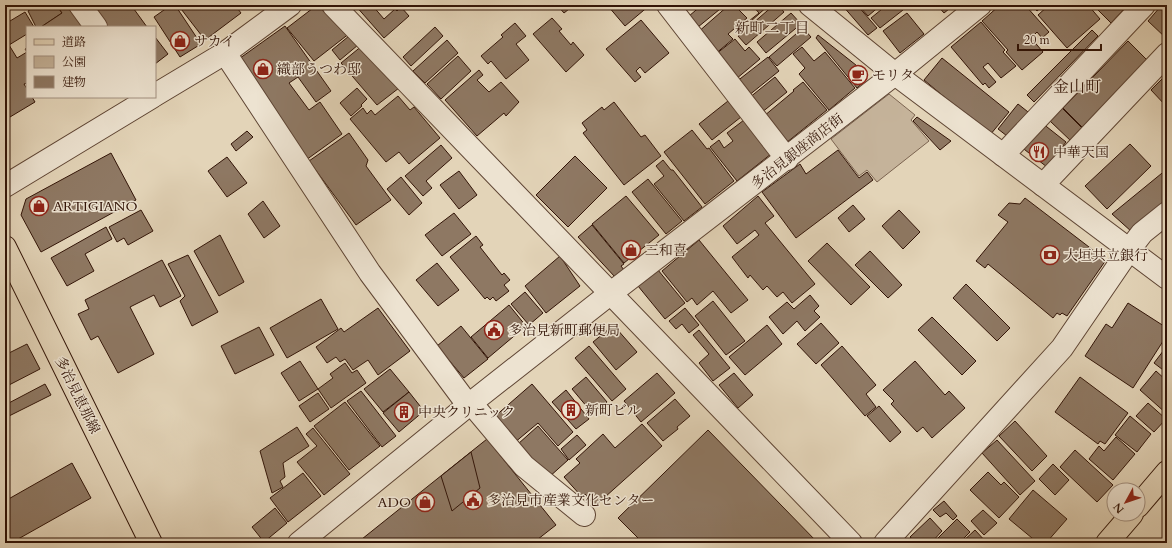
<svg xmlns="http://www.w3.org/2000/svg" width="1172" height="548" font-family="Cardo,'Noto Serif JP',serif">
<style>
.green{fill:#c5b39a;stroke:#7c6450}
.building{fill:#8e7863;stroke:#321407}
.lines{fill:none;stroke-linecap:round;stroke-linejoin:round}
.minor-casing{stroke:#5e4433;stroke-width:24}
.major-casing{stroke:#321407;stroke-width:24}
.minor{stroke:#ede3d1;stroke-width:22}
.major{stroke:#e3d4b8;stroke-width:22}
.labels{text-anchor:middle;stroke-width:3;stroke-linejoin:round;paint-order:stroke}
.poi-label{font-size:14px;fill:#321407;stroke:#ede3d1;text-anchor:start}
.street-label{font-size:14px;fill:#321407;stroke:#ede3d1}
.neighbourhood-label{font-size:15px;fill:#321407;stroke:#ede3d1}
.quarter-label{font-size:16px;fill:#321407;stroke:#ede3d1}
</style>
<rect width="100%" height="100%" fill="#e3d4b8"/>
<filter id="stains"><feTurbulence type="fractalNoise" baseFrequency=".005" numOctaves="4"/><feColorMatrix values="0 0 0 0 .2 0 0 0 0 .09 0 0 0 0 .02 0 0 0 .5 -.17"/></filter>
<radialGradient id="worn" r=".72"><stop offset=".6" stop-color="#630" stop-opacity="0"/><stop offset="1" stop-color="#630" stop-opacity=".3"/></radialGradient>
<!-- green -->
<polygon class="green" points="889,94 915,115 911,120 929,141 877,182 867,170 859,176 831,139"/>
<!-- building -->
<g class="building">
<polygon points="37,5 67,5 60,10 62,13 41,27 36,27 28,11"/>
<polygon points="68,5 70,5 85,27 41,27 62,13 60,10"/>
<polygon points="83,5 131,5 147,27 100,27"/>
<polygon points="171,5 175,5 201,44 180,57 154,17"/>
<polygon points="178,5 235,5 241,13 205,40"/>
<polygon points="317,5 327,5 350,33 314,61 287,28"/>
<polygon points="355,5 372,5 384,19 395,9 397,11 401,7 409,16 384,38"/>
<polygon points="557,5 574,5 564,13"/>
<polygon points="609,5 624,5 627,9 630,6 629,5 650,5 625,26 608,6"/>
<polygon points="702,5 725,5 698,27 689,16"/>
<polygon points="729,5 742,5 738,9 747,18 728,34 733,39 714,55 697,33"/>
<polygon points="752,5 769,5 750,22 749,21 759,13"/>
<polygon points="774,5 778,5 784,12 746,45 738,36"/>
<polygon points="842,5 857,5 877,28 868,35"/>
<polygon points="858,5 881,5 868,16"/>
<polygon points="887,5 899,5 903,10 880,28 871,18"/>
<polygon points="937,5 954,5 944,13"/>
<polygon points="1000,5 1025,5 1049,32 1042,38 1037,32 1031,38 1043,52 1022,70 1006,52 1008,50 982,21"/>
<polygon points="1026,5 1044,5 1037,11 1034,8 1031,10"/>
<polygon points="1049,5 1088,5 1100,19 1067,48 1038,15"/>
<polygon points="1093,5 1128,5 1111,23"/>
<polygon points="1160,5 1167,5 1167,39 1148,21 1161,6"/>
<polygon points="25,12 34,27 27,27 27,34 9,45 17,58 27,52 25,49 27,48 27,83 24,84 27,89 27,97 32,97 35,102 5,120 5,24"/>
<polygon points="791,13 801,24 766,53 757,42"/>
<polygon points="907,13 924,34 900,53 883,31"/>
<polygon points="552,18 562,29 559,31 571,45 573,42 584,55 566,72 533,34"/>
<polygon points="641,20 669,53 645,73 640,67 636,71 641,77 635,82 606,49"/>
<polygon points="981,22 1005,50 1003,52 1016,66 1001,78 988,63 983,67 996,82 989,88 985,83 983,85 951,47"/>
<polygon points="515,23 526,36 516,44 529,60 506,79 491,61 488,64 481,56 503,37 501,35"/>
<polygon points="285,26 331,91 316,102 298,77 289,83 309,110 320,102 342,134 306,160 236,61"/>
<polygon points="435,27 443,36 411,66 403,57"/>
<polygon points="803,28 811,37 777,66 769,57"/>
<polygon points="1092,30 1098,36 1034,102 1027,95"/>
<polygon points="818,35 866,73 865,81 857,88 816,38"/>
<polygon points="349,36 358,45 340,60 332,50"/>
<polygon points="155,37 168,54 155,64"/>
<polygon points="735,39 745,51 749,47 760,59 736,79 716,54"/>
<polygon points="447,40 458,53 425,83 413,71"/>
<polygon points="1128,41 1149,62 1084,129 1063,108"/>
<polygon points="363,45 399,88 377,105 341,63"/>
<polygon points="802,47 814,61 825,52 855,88 829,110 799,74 805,68 793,54"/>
<polygon points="458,56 471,71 441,99 427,84"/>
<polygon points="768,57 779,71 748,96 736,82"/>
<polygon points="942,58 1009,112 990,135 924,80"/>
<polygon points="479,70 483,75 477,80 489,92 501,82 519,102 506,116 504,113 477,136 445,100"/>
<polygon points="1165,76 1167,77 1167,107 1151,90"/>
<polygon points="775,77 787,92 761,113 749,98"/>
<polygon points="803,82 827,110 786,143 764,116 794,91 793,90"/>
<polygon points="357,88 367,99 361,105 362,106 351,116 340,103"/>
<polygon points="398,96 410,110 414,107 440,138 409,164 399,152 386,162 350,119 363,108 367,114 371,110 375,115"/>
<polygon points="728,101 741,117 712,140 699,124"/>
<polygon points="614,102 641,137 645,135 661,156 624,185 583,133 587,130 582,123 602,107 604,110"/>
<polygon points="1018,104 1066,142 1047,167 998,129"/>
<polygon points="1062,108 1084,130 1072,142 1050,121"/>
<polygon points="917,117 951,141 940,150 913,121"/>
<polygon points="744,120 771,154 737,181 710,147 719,140 724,148 733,141 727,133"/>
<polygon points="692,130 707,149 709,148 734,181 705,204 664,152"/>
<polygon points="247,131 253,137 236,151 231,144"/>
<polygon points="349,133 368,160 366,166 391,200 356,225 309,161"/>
<polygon points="1130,144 1151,166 1107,209 1085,186"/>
<polygon points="441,145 452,158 426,181 432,188 423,196 405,176"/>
<polygon points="838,150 859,178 867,172 873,180 796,238 762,192 800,164 806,174"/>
<polygon points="111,153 136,200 41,252 21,215 26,199"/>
<polygon points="575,156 607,188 568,227 536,195"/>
<polygon points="227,157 247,183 227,197 208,171"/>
<polygon points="663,160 671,170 673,170 702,207 684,221 654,184 664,176 656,166"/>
<polygon points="1167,169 1167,204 1132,232 1112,214"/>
<polygon points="459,171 477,195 459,209 440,185"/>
<polygon points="401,177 422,203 409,215 387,189"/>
<polygon points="648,179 682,221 666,234 632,192"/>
<polygon points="626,196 659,235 624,263 592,224"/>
<polygon points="758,196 774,216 765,223 815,284 792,303 783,292 777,297 767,286 763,290 750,275 748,278 732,257 759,235 755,230 737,244 723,226"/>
<polygon points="1025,198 1106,260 1067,316 1062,313 1060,315 1057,313 1053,318 988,264 985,268 976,261 1008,222 998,215 1009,203 1020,204"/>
<polygon points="263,201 280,226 264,238 248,214"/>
<polygon points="853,205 865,219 849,232 838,218"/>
<polygon points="141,210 153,231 128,245 124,238 117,242 109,227"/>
<polygon points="899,210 920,232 903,249 882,226"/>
<polygon points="454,213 471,234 442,256 425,235"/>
<polygon points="592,225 624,264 621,266 624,270 615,277 578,237"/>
<polygon points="106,227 112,239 85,254 94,271 67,286 51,258"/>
<polygon points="220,235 244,282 219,296 194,251"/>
<polygon points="476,236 483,245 480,247 502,275 504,273 510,280 504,285 509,291 496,301 493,297 490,300 487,297 485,299 450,257"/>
<polygon points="699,240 748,300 731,313 713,291 697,305 692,298 687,302 662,271"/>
<polygon points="827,243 870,287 851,305 808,261"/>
<polygon points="870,251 902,285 888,298 855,265"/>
<polygon points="188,255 218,312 192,326 180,301 185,296 168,264"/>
<polygon points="560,256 580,286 546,313 525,286"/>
<polygon points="162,260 181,296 160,307 154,295 130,307 154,354 118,373 98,336 91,340 78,314 89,309 85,300"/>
<polygon points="437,263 459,290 438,306 416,280"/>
<polygon points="658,270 685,303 665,319 638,286"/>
<polygon points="966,284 1010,328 997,341 953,298"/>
<polygon points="525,292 543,313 529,325 511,304"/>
<polygon points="810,295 819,306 814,311 820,317 805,331 797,321 783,334 769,317 787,302 794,309"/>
<polygon points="321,299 338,329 287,358 270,328"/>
<polygon points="713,301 745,341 726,355 695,316"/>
<polygon points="1128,303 1167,328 1167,335 1133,388 1085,356 1106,324 1112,328"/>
<polygon points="509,305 526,326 488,358 471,337"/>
<polygon points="378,308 410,351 378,375 368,360 353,370 345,359 340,362 336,357 327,363 316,347 341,328 344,332"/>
<polygon points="685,308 699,325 689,333 682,324 676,329 669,321"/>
<polygon points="932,317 976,361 962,375 918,330"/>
<polygon points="821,323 839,343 816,364 797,344"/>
<polygon points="767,325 782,344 745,375 729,357"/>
<polygon points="461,326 488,359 464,378 437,346"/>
<polygon points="259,327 274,355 235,374 221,346"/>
<polygon points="616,328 637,352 616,370 593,342 609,329"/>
<polygon points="699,330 730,368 713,381 699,363 709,354 693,335"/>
<polygon points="27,344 40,369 9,385 5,378 5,355"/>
<polygon points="589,346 626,389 612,401 575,358"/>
<polygon points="842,346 876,385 866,394 876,407 865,416 821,365"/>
<polygon points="1167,346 1167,373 1154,363"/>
<polygon points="300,361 318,389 299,401 281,373"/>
<polygon points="915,361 945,395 949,391 965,408 932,438 923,427 917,432 891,404 894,401 883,390"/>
<polygon points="345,363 352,373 357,370 366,383 331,408 318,389 333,378 330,374"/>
<polygon points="390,369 409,392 383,412 364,389"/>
<polygon points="1156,371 1167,381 1167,414 1140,390"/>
<polygon points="657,373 675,393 641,422 624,401"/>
<polygon points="734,373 753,395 738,408 719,385"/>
<polygon points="586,377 607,402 593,414 572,389"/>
<polygon points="1080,377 1128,413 1105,444 1100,441 1098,444 1055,412"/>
<polygon points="45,384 51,395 5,418 5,405"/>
<polygon points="532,384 573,432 558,446 538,423 514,443 493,418"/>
<polygon points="566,390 589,419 576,429 552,402"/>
<polygon points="361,391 396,436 382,447 347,401"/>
<polygon points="409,392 424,411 399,432 383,413"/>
<polygon points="318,393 329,409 310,422 299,406"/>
<polygon points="675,399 690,416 677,427 678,429 663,441 647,423"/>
<polygon points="345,402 380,446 349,470 314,426"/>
<polygon points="1148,403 1166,419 1154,432 1136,416"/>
<polygon points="879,406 901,432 890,442 867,416"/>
<polygon points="1130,416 1151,434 1137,452 1115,435"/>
<polygon points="1015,421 1047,456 1032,471 999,436"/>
<polygon points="642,424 662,446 595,506 585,494 582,497 564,477 580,463 576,459 603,434 615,448"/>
<polygon points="538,426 568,460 548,478 518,444"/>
<polygon points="297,427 309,446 283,463 285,477 280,481 283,487 272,493 260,451"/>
<polygon points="313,428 350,474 324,495 297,462 317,446 306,434"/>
<polygon points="708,430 818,543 643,543 618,518"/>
<polygon points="577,435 586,445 569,460 561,449"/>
<polygon points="1116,437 1135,454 1113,480 1089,459 1099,446 1104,451"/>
<polygon points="487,439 556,525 533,543 357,543"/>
<polygon points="997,440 1035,481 1020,495 982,453"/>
<polygon points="1075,450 1113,485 1097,502 1060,467"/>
<polygon points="471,452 480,488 452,511 441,476"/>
<polygon points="72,463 91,498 11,543 5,543 5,501"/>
<polygon points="1053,464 1069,480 1055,495 1039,479"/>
<polygon points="988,472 1001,485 1004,482 1019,497 999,518 970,490"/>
<polygon points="303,473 321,496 288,522 270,498"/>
<polygon points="1033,490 1067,519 1046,543 1038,543 1009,519"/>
<polygon points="944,501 957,516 953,520 946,513 940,517 933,510"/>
<polygon points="275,508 287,523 264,542 252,527"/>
<polygon points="983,510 997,523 984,535 971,521"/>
<polygon points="930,518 942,531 931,543 917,543 910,537"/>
<polygon points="957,519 970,532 959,543 933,543"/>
<polygon points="975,530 987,543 961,543"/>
</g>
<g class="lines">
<defs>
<g id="minor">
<polyline points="80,5 96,27"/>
<polyline points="333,5 851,543"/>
<polyline points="668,5 787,159"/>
<polyline points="810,5 895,74 1167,278"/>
<polyline points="225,53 370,273 468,405"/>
<polyline points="155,95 225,53 290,5"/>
<polyline points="1003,155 1144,5"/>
<polyline points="1043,185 1167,54"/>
<polyline points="5,186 152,97"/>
<polyline points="471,403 524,466 584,515"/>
<polyline points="299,543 471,403 611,293 895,74 980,5"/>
<polyline points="885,543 1062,348 1129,250 1142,233 1167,213"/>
</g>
<g id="major">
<polyline points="5,247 151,543"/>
<polyline points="1138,506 1167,472"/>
<polyline points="1107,543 1132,514"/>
</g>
</defs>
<!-- minor casing -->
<use href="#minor" class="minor-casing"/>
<!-- major casing -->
<use href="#major" class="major-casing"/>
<!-- minor -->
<use href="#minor" class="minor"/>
<!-- major -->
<use href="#major" class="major"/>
</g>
<!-- icons -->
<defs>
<symbol id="shop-ring" viewBox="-11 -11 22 22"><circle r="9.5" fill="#ede3d1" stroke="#8f2418" stroke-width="1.5"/><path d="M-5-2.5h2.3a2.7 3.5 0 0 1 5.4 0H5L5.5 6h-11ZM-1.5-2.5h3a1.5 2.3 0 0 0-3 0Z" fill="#8f2418"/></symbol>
<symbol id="cafe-ring" viewBox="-11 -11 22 22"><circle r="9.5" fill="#ede3d1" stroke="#8f2418" stroke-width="1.5"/><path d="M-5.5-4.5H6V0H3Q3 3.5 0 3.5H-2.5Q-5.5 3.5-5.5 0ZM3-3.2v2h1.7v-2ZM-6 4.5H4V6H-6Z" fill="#8f2418"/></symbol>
<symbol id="restaurant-ring" viewBox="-11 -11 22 22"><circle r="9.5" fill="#ede3d1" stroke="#8f2418" stroke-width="1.5"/><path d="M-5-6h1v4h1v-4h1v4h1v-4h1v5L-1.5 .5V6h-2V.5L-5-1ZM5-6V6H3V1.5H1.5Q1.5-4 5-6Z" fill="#8f2418"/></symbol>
<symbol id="bank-ring" viewBox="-11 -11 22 22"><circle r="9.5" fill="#ede3d1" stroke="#8f2418" stroke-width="1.5"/><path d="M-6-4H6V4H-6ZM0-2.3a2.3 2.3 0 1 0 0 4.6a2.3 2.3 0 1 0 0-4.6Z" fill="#8f2418"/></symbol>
<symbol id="civic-ring" viewBox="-11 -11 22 22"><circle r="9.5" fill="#ede3d1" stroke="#8f2418" stroke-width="1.5"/><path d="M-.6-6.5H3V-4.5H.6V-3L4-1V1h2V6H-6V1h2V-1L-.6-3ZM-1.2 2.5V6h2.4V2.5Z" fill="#8f2418"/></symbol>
<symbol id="building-ring" viewBox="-11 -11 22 22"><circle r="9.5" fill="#ede3d1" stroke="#8f2418" stroke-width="1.5"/><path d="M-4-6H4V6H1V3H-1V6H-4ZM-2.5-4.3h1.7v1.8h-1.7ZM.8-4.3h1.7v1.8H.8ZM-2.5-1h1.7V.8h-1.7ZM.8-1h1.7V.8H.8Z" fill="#8f2418"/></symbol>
</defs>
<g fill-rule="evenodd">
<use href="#shop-ring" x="169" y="30" width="22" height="22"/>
<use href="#shop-ring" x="252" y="58" width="22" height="22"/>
<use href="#cafe-ring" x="847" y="64" width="22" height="22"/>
<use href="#restaurant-ring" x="1028" y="141" width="22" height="22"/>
<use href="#shop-ring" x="28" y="195" width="22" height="22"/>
<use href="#shop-ring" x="620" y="239" width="22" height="22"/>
<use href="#bank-ring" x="1039" y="244" width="22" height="22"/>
<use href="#civic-ring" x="483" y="319" width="22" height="22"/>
<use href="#building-ring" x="560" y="399" width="22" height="22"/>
<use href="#building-ring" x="393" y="401" width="22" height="22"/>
<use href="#civic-ring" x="462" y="489" width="22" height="22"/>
<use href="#shop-ring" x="414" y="491" width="22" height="22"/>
</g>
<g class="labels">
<!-- poi labels -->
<g class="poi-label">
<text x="194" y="46">サカイ</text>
<text x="277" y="74">織部うつわ邸</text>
<text x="872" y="80">モリタ</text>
<text x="1053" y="157">中華天国</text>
<text x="53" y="211">ARTIGIANO</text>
<text x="645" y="255">三和喜</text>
<text x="1064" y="260">大垣共立銀行</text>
<text x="508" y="335">多治見新町郵便局</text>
<text x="585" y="415">新町ビル</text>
<text x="418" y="417">中央クリニック</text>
<text x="487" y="505">多治見市産業文化センター</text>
<text x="411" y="507" text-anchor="end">ADO</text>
</g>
<!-- street labels -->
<g class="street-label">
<text transform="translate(797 151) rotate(-38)" y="5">多治見銀座商店街</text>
<text transform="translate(78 395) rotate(64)" y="5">多治見恵那線</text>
</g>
<!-- neighbourhood labels -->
<g class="neighbourhood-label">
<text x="772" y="33">新町二丁目</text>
</g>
<!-- quarter labels -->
<g class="quarter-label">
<text x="1077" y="92">金山町</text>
</g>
</g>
<!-- margin -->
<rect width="1172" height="548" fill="none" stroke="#e3d4b8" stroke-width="20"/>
<rect x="6" y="6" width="1160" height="536" fill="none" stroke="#321407" stroke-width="2"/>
<rect x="10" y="10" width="1152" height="528" fill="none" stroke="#321407"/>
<!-- legend -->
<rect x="26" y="26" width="130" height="72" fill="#ede3d1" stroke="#a29080"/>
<rect x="34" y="39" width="20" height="6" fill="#e3d4b8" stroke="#a29080"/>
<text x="62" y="46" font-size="12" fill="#321407">道路</text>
<rect x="34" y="56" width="20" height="12" fill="#c5b39a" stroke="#a29080"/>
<text x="62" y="66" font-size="12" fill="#321407">公園</text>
<rect x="34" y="76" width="20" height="12" fill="#8e7863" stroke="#a29080"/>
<text x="62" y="86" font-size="12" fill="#321407">建物</text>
<!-- north arrow -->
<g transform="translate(1126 502) rotate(230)"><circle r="19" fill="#ede3d1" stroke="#a29080"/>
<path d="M0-3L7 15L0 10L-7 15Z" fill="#8f2418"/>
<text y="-6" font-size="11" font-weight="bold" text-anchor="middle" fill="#321407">N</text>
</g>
<!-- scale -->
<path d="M1018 44v6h83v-6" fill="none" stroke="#321407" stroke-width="2"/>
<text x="1024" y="44" font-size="12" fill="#321407" stroke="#ede3d1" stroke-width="3" paint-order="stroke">20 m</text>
<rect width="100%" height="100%" filter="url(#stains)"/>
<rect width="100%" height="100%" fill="url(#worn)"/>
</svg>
